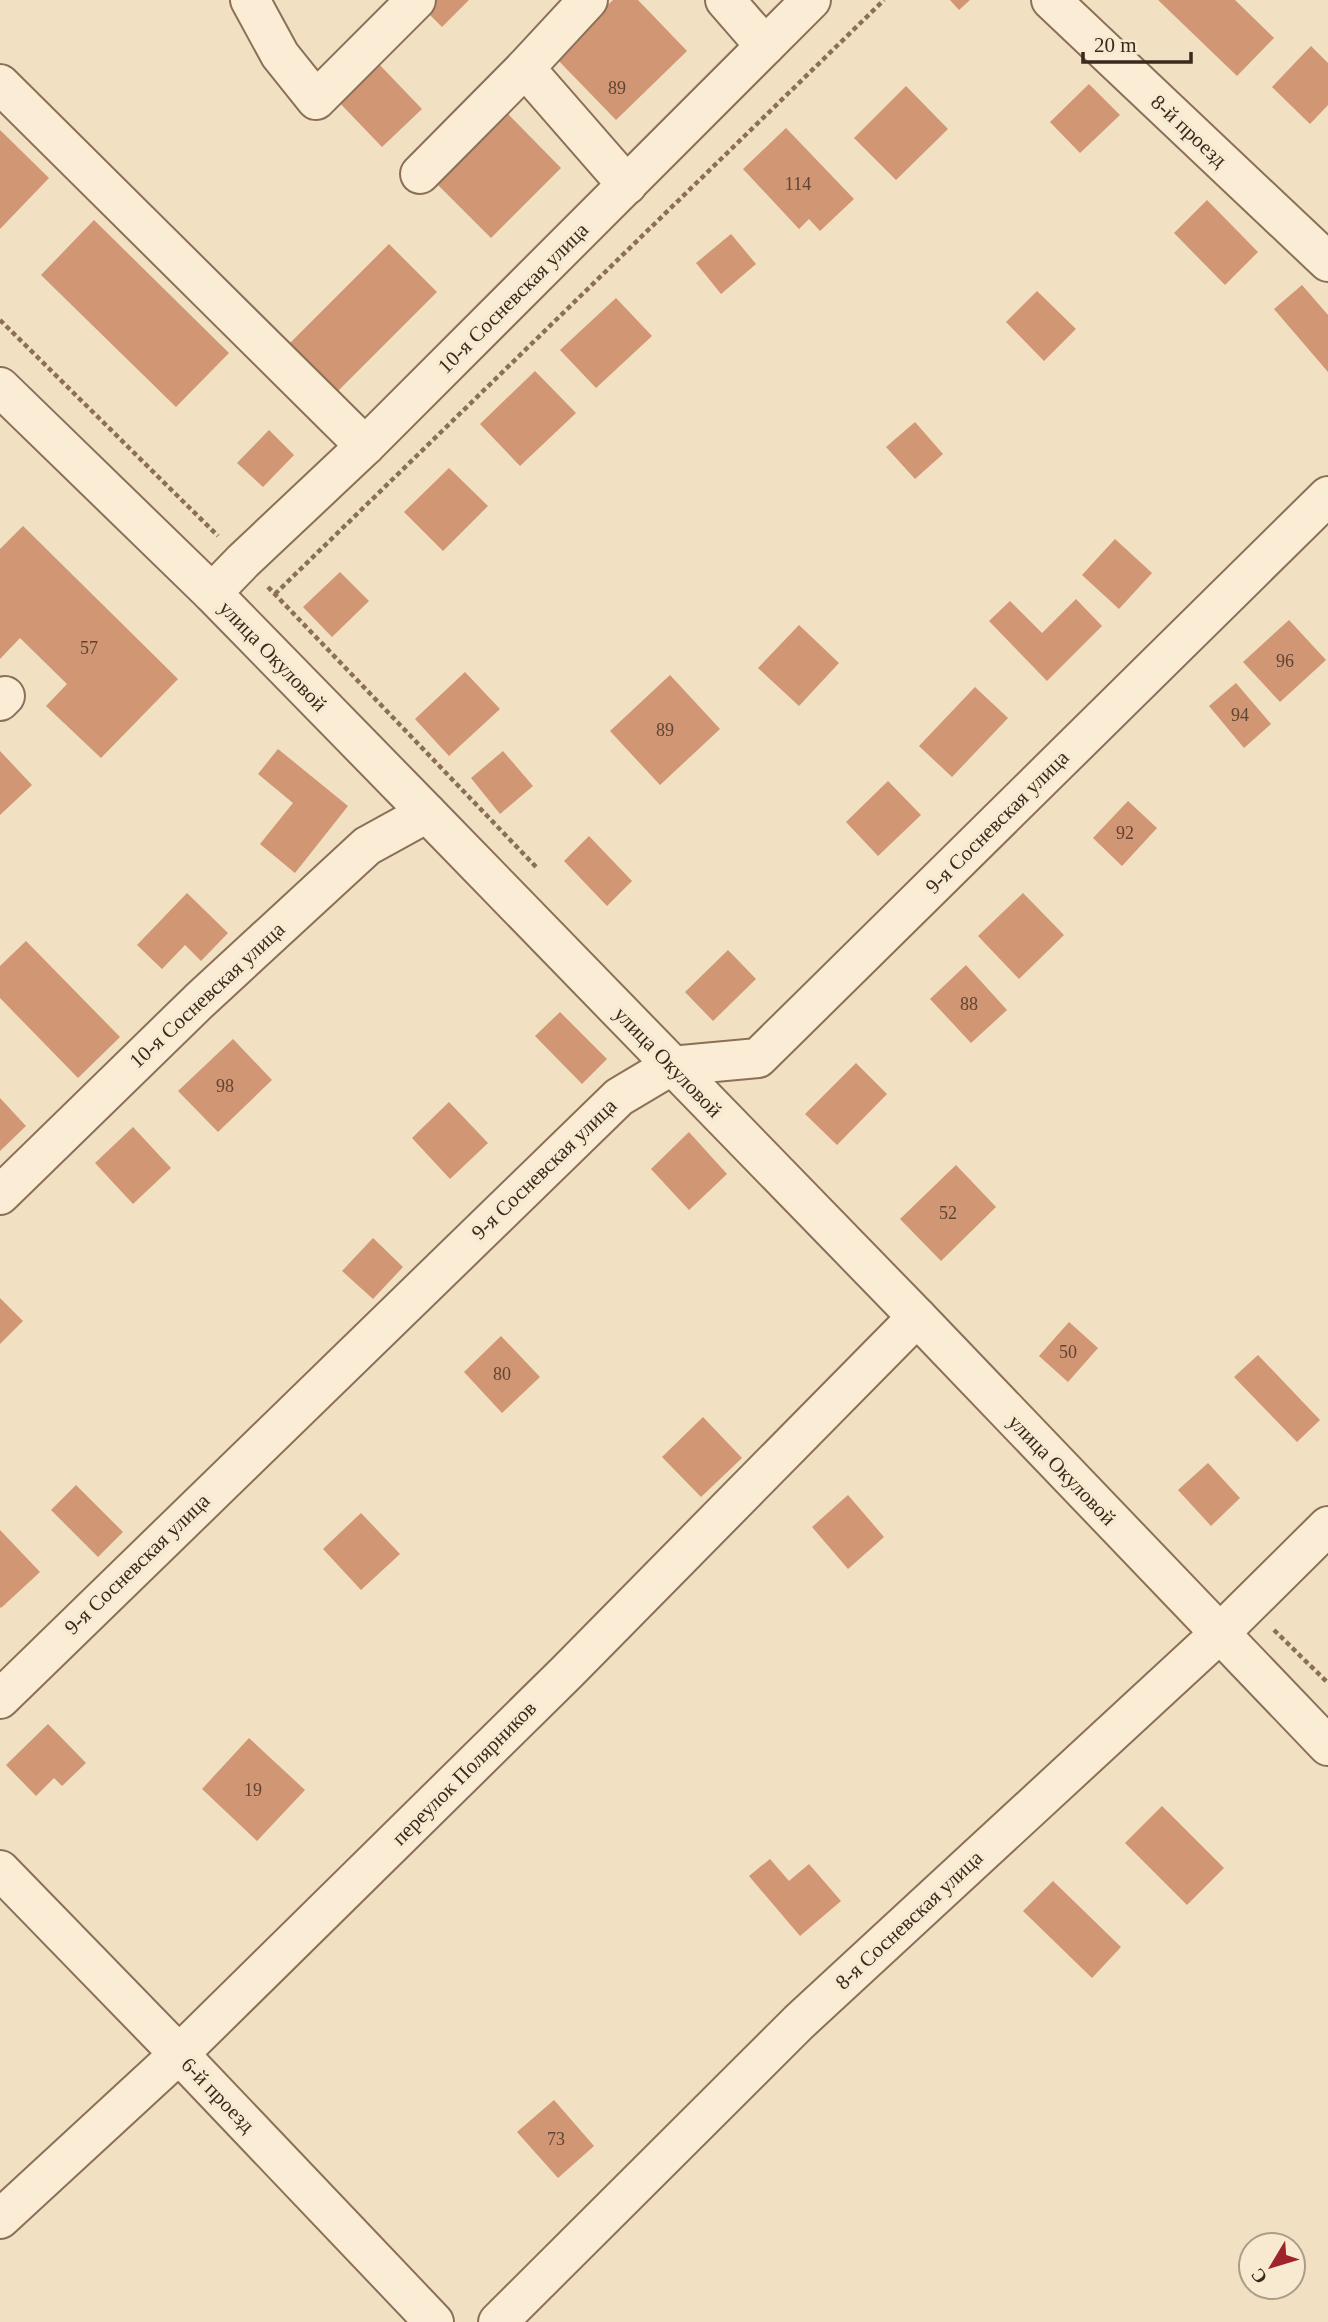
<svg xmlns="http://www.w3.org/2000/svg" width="1328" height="2322" font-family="'Times New Roman',serif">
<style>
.building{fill:#d19674}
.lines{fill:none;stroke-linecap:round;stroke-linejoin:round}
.minor-casing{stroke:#8b7057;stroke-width:42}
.path{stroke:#8b7057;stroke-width:4.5;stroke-dasharray:5 3.5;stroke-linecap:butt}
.minor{stroke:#fbedd5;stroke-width:38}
.labels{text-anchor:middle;stroke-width:7;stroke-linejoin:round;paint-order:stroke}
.number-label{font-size:18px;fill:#604433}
.street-label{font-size:21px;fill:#3a291d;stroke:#f8ead1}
</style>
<rect width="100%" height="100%" fill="#f1e0c1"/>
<!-- building -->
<g class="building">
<polygon points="435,0 469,0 442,27 425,10"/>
<polygon points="613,0 638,0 687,51 616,120 555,57"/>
<polygon points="950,0 970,0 959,10"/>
<polygon points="1158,0 1235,0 1274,38 1237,76"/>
<polygon points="1311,46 1328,63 1328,105 1310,124 1272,87"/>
<polygon points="375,60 422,109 382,147 335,98"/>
<polygon points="1089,84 1120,115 1080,153 1050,122"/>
<polygon points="906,86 948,129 896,180 854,138"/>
<polygon points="506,112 561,168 491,238 435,182"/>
<polygon points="786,128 854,199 820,231 809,219 799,229 743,169"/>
<polygon points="0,130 49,178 0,229"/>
<polygon points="1207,200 1258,252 1225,285 1174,233"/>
<polygon points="94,220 229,353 176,407 41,275"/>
<polygon points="731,234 756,264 721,294 696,263"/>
<polygon points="389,244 437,292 333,396 285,348"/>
<polygon points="1302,285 1328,315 1328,372 1274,309"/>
<polygon points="1037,291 1076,329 1044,361 1006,322"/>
<polygon points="616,298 652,336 596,388 560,350"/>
<polygon points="535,371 576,413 520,466 480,424"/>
<polygon points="915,422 943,454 915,479 886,447"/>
<polygon points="269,430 294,455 263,487 237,463"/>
<polygon points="449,468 488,506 443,551 404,512"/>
<polygon points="23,526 178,679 101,758 46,706 67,684 20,638 0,659 0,549"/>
<polygon points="1115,539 1152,573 1119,609 1082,575"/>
<polygon points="340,572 369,601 332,637 303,607"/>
<polygon points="1076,599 1102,626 1047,681 989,621 1010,601 1042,633"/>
<polygon points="1289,620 1326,660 1280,702 1243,662"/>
<polygon points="799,625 839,663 799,706 758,668"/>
<polygon points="465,672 500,709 449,756 415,719"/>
<polygon points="670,675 720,729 660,785 610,731"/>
<polygon points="1236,683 1271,724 1244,748 1209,706"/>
<polygon points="975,687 1008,718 952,777 919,746"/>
<polygon points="278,749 348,806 295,873 260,844 293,803 258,774"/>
<polygon points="0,751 32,785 0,815"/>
<polygon points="503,751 533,786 500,814 471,778"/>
<polygon points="888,781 921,815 878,856 846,822"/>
<polygon points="1128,801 1157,828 1122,866 1093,838"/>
<polygon points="589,836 632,881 607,906 564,861"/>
<polygon points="187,893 228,933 201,961 185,945 162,969 137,945"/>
<polygon points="1023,893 1064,935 1019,979 978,936"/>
<polygon points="26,941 120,1037 78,1078 0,998 0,966"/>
<polygon points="728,950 756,979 713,1021 685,992"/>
<polygon points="966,965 1007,1010 971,1043 930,999"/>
<polygon points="560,1012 607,1059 582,1084 535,1036"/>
<polygon points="233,1039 272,1080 218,1132 178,1091"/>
<polygon points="856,1063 887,1094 837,1145 805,1114"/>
<polygon points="0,1098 26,1126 0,1151"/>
<polygon points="449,1102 488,1143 450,1179 412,1138"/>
<polygon points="133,1127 171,1168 133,1204 95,1163"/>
<polygon points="689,1132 727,1174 689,1210 651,1169"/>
<polygon points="956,1165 996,1207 941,1261 900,1219"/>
<polygon points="373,1238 403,1267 373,1299 342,1271"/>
<polygon points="0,1298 23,1321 0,1344"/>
<polygon points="1069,1322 1098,1348 1068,1382 1039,1356"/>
<polygon points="501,1336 540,1377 502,1413 464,1372"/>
<polygon points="1258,1355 1320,1420 1297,1442 1234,1377"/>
<polygon points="703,1417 742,1458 701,1497 662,1457"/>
<polygon points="1208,1463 1240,1498 1211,1526 1178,1490"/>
<polygon points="76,1485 123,1532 98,1557 51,1510"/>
<polygon points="848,1495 884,1537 848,1569 812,1527"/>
<polygon points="361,1513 400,1554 361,1590 323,1549"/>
<polygon points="0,1530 40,1572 1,1608 0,1607"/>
<polygon points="48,1724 86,1763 62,1786 54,1778 36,1796 6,1765"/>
<polygon points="249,1738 305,1790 257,1841 202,1789"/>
<polygon points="1162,1806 1224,1868 1187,1905 1125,1843"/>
<polygon points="770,1859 789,1881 809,1864 841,1901 800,1936 749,1876"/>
<polygon points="1053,1881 1121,1947 1092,1978 1023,1911"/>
<polygon points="554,2100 594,2146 558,2178 517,2132"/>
</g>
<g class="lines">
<defs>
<g id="minor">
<polyline points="250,0 280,55 316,100 416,0"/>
<polyline points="588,0 525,68 627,185"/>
<polyline points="725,0 765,46"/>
<polyline points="1051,0 1328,262"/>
<polyline points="0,84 365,446"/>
<polyline points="420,174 525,68"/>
<polyline points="0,387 212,593 427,813 917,1317 1328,1746"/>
<polyline points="212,593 243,561 365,446 811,0"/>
<polyline points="0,701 5,696"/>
<polyline points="0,1195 199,1001 367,846 427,813"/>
<polyline points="0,1699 619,1097 671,1066 758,1058 1328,496"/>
<polyline points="0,1870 179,2054 434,2322"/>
<polyline points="0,2219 179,2054 567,1672 917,1317"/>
<polyline points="498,2322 799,2022 1219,1634 1328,1526"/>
</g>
</defs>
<!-- minor casing -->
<use href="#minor" class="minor-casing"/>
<!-- path -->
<g class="path">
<polyline points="0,320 218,536"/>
<polyline points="268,587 538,869"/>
<polyline points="275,594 884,0"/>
<polyline points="1274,1630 1328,1683"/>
</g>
<!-- minor -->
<use href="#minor" class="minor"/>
</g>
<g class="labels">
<!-- number labels -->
<g class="number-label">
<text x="617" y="94">89</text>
<text x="798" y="190">114</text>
<text x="89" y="654">57</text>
<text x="1285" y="667">96</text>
<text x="1240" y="721">94</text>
<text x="665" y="736">89</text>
<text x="1125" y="839">92</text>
<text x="969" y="1010">88</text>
<text x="225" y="1092">98</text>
<text x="948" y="1219">52</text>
<text x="1068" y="1358">50</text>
<text x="502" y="1380">80</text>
<text x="253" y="1796">19</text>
<text x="556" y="2145">73</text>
</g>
<!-- street labels -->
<g class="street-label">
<text transform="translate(1189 131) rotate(43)" y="7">8-й проезд</text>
<text transform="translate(513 298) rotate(-45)" y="7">10-я Сосневская улица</text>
<text transform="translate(273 656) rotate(46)" y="7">улица Окуловой</text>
<text transform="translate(997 822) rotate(-45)" y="7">9-я Сосневская улица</text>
<text transform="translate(207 995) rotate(-43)" y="7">10-я Сосневская улица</text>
<text transform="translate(668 1062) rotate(46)" y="7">улица Окуловой</text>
<text transform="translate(544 1169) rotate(-44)" y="7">9-я Сосневская улица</text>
<text transform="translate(1062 1470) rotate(46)" y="7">улица Окуловой</text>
<text transform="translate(137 1564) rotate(-44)" y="7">9-я Сосневская улица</text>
<text transform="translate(464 1773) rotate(-45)" y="7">переулок Полярников</text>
<text transform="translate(909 1920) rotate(-43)" y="7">8-я Сосневская улица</text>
<text transform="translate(218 2095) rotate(46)" y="7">6-й проезд</text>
</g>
</g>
<!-- north arrow -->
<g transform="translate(1272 2266) rotate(232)"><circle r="33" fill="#f8ead1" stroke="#ac9d89" stroke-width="2"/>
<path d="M0-5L12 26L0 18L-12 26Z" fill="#9e232b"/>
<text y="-10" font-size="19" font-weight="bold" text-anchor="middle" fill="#3a291d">С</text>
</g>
<!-- scale -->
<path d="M1083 52v10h108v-10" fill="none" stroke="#3a291d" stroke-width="3.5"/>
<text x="1094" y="52" font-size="21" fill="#3a291d" stroke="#f8ead1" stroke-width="5" paint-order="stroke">20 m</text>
</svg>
